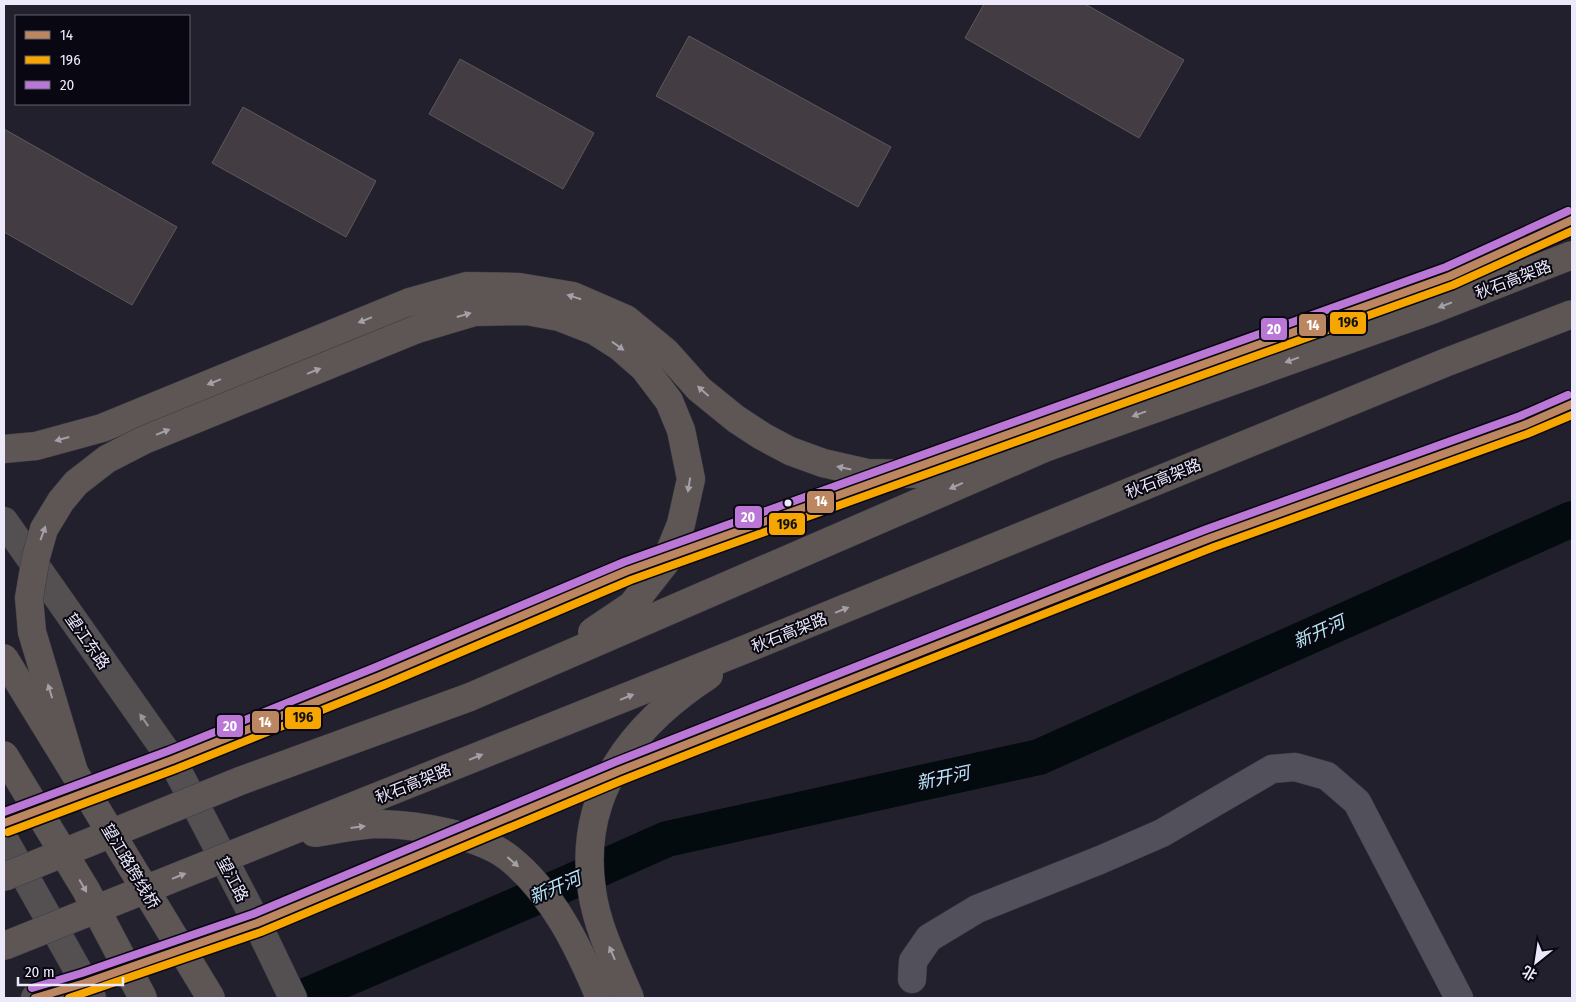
<svg xmlns="http://www.w3.org/2000/svg" width="1576" height="1002" font-family="'Fira Sans Condensed','Noto Sans SC',sans-serif">
<style>
.lines{fill:none;stroke-linecap:round;stroke-linejoin:round}
.canal{stroke:#040b0f;stroke-width:36}
.building{fill:#433c42;stroke:#5f585c}
.street-casing{stroke:#3d3b46;stroke-width:29}
.primary-casing{stroke:#3d3b46;stroke-width:29}
.highway-casing{stroke:#3d3b46;stroke-width:29}
.street{stroke:#52505a;stroke-width:28}
.primary{stroke:#545052;stroke-width:28}
.highway{stroke:#5d5654;stroke-width:28}
.highway-bridge-casing{stroke:#3d3b46;stroke-width:29;stroke-linecap:butt}
.highway-bridge{stroke:#5d5654;stroke-width:28}
.bus-1-casing{stroke:#090711;stroke-width:11}
.bus-2-casing{stroke:#090711;stroke-width:11}
.bus-3-casing{stroke:#090711;stroke-width:11}
.bus-1{stroke:#bb8660;stroke-width:8}
.bus-2{stroke:#f7a600;stroke-width:8}
.bus-3{stroke:#ba77d6;stroke-width:8}
.oneway{fill:#a4a0a7}
.oneway2{fill:#98959e}
.bus-dot{fill:#eceafa;stroke:#090711;stroke-width:2}
.labels{text-anchor:middle;stroke-width:4;stroke-linejoin:round;paint-order:stroke}
.street-label{font-size:16px;fill:#eceafa;stroke:#090711}
.water-label{font-size:18px;font-style:italic;fill:#b8e8f7;stroke:#090711}
.line-badge{stroke:#090711;stroke-width:2}
.badge-label{font-size:14px;text-anchor:middle;font-weight:bold;fill:#fff}
.pale-badge-label{font-size:14px;text-anchor:middle;font-weight:bold;fill:#111}
</style>
<rect width="100%" height="100%" fill="#22202c"/>
<g class="lines">
<!-- canal -->
<polyline class="canal" points="301,998 552,890 667,839 1039,757 1572,519"/>
</g>
<!-- building -->
<g class="building">
<polygon points="984,4 1085,4 1184,60 1139,138 965,38"/>
<polygon points="689,36 891,147 858,207 656,96"/>
<polygon points="460,59 594,133 563,189 429,114"/>
<polygon points="243,107 376,181 346,237 212,163"/>
<polygon points="4,129 177,227 132,305 4,232"/>
</g>
<g class="lines">
<defs>
<polyline id="street" points="912,979 913,961 929,938 977,909 1100,860 1162,833 1272,769 1295,767 1327,776 1357,802 1459,998"/>
<g id="primary">
<polyline points="4,521 172,760 257,923 293,998"/>
<polyline points="4,823 172,760 380,676 627,571 1450,276 1572,220"/>
<polyline points="4,839 85,983 92,998"/>
<polyline points="35,998 85,983 257,923 619,771 1112,576 1210,538 1524,425 1572,404"/>
</g>
<polyline id="highway" points="4,449 36,446 102,428 410,302"/>
</defs>
<!-- street casing -->
<use href="#street" class="street-casing"/>
<!-- primary casing -->
<use href="#primary" class="primary-casing"/>
<!-- highway casing -->
<use href="#highway" class="highway-casing"/>
<!-- street -->
<use href="#street" class="street"/>
<!-- primary -->
<use href="#primary" class="primary"/>
<!-- highway -->
<use href="#highway" class="highway"/>
<defs>
<g id="highway-bridge">
<polyline points="410,302 467,286 519,287 573,296 626,319 666,352 699,389 736,419 762,436 790,451 823,463 867,473 921,474 989,459"/>
<polyline points="4,658 74,772 211,998"/>
<polyline points="4,755 86,890 143,998"/>
<polyline points="74,772 32,632 29,598 36,557 44,529 61,501 76,483 107,459 144,440 417,329 474,312 527,311 559,317 595,331 620,347 644,368 669,401 681,430 691,479 681,524 665,563 632,605 592,632"/>
<path d="M 314,833 C 334,830 361,824 382,824 C 419,825 480,835 509,858 C 553,893 579,948 600,998"/>
<polyline points="4,877 240,781 470,697 1047,447 1434,309 1572,255"/>
<polyline points="4,946 751,647 1447,362 1572,314"/>
<path d="M 630,998 C 616,965 597,928 592,891 C 577,795 632,725 709,675"/>
</g>
</defs>
<!-- highway-bridge casing -->
<use href="#highway-bridge" class="highway-bridge-casing"/>
<!-- highway-bridge -->
<use href="#highway-bridge" class="highway-bridge"/>
<defs>
<g id="bus-1">
<polyline points="4,823 172,760 380,676 627,571 1450,276 1572,220"/>
<polyline points="35,998 85,983 257,923 619,771 1112,576 1210,538 1524,425 1572,404"/>
</g>
<g id="bus-2">
<polyline points="8,832 176,769 384,685 631,580 1453,285 1572,231"/>
<polyline points="69,998 261,932 623,780 1214,547 1527,434 1572,415"/>
</g>
<g id="bus-3">
<polyline points="4,812 168,751 376,667 624,562 1446,267 1568,211"/>
<polyline points="32,988 82,973 253,914 615,762 1108,567 1207,529 1520,416 1568,395"/>
</g>
</defs>
<!-- bus-1 casing -->
<use href="#bus-1" class="bus-1-casing"/>
<!-- bus-2 casing -->
<use href="#bus-2" class="bus-2-casing"/>
<!-- bus-3 casing -->
<use href="#bus-3" class="bus-3-casing"/>
<!-- bus-1 -->
<use href="#bus-1" class="bus-1"/>
<!-- bus-2 -->
<use href="#bus-2" class="bus-2"/>
<!-- bus-3 -->
<use href="#bus-3" class="bus-3"/>
</g>
<!-- one-way arrows -->
<defs><path id="oneway-solid" d="M-6-.8H1V-3.2L6.5 0L1 3.2V.8H-6Z" transform="scale(1.25)"/></defs>
<g class="oneway">
<use href="#oneway-solid" transform="translate(574 297) rotate(-162)"/>
<use href="#oneway-solid" transform="translate(1445 305) rotate(159)"/>
<use href="#oneway-solid" transform="translate(464 315) rotate(-16)"/>
<use href="#oneway-solid" transform="translate(365 320) rotate(158)"/>
<use href="#oneway-solid" transform="translate(618 346) rotate(36)"/>
<use href="#oneway-solid" transform="translate(1292 360) rotate(160)"/>
<use href="#oneway-solid" transform="translate(314 371) rotate(-22)"/>
<use href="#oneway-solid" transform="translate(214 382) rotate(158)"/>
<use href="#oneway-solid" transform="translate(703 391) rotate(-138)"/>
<use href="#oneway-solid" transform="translate(1139 414) rotate(160)"/>
<use href="#oneway-solid" transform="translate(163 432) rotate(-22)"/>
<use href="#oneway-solid" transform="translate(62 439) rotate(165)"/>
<use href="#oneway-solid" transform="translate(844 468) rotate(-168)"/>
<use href="#oneway-solid" transform="translate(689 485) rotate(99)"/>
<use href="#oneway-solid" transform="translate(956 486) rotate(156)"/>
<use href="#oneway-solid" transform="translate(43 533) rotate(-70)"/>
<use href="#oneway-solid" transform="translate(842 610) rotate(-22)"/>
<use href="#oneway-solid" transform="translate(50 691) rotate(-107)"/>
<use href="#oneway-solid" transform="translate(627 697) rotate(-22)"/>
<use href="#oneway-solid" transform="translate(476 757) rotate(-22)"/>
<use href="#oneway-solid" transform="translate(358 827) rotate(-7)"/>
<use href="#oneway-solid" transform="translate(513 862) rotate(41)"/>
<use href="#oneway-solid" transform="translate(179 876) rotate(-22)"/>
<use href="#oneway-solid" transform="translate(83 886) rotate(60)"/>
<use href="#oneway-solid" transform="translate(612 953) rotate(-113)"/>
</g>
<use class="oneway2" href="#oneway-solid" transform="translate(144 720) rotate(-125)"/>
<!-- markers -->
<circle class="bus-dot" cx="788" cy="503" r="4.5"/>
<g class="labels">
<!-- street labels -->
<g class="street-label">
<text transform="translate(1513 279) rotate(-21)" y="6">秋石高架路</text>
<text transform="translate(1163 478) rotate(-22)" y="6">秋石高架路</text>
<text transform="translate(789 632) rotate(-22)" y="6">秋石高架路</text>
<text transform="translate(88 641) rotate(55)" y="6">望江东路</text>
<text transform="translate(413 783) rotate(-22)" y="6">秋石高架路</text>
<text transform="translate(131 866) rotate(59)" y="6">望江路跨线桥</text>
<text transform="translate(233 879) rotate(62)" y="6">望江路</text>
</g>
<!-- water labels -->
<g class="water-label">
<text transform="translate(1319 632) rotate(-24)" y="6">新开河</text>
<text transform="translate(943 778) rotate(-12)" y="6">新开河</text>
<text transform="translate(555 888) rotate(-23)" y="6">新开河</text>
</g>
</g>
<g class="line-badge">
<rect x="1329" y="311" width="38" height="24" rx="5" fill="#f7a600"/>
<rect x="1298" y="313" width="29" height="24" rx="5" fill="#bb8660"/>
<rect x="1260" y="317" width="28" height="24" rx="5" fill="#ba77d6"/>
<rect x="806" y="490" width="29" height="24" rx="5" fill="#bb8660"/>
<rect x="734" y="505" width="29" height="24" rx="5" fill="#ba77d6"/>
<rect x="768" y="512" width="38" height="24" rx="5" fill="#f7a600"/>
<rect x="284" y="706" width="38" height="24" rx="5" fill="#f7a600"/>
<rect x="251" y="710" width="29" height="24" rx="5" fill="#bb8660"/>
<rect x="216" y="714" width="28" height="24" rx="5" fill="#ba77d6"/>
</g>
<g class="badge-label">
<text x="1313" y="330">14</text>
<text x="1274" y="334">20</text>
<text x="821" y="506">14</text>
<text x="748" y="522">20</text>
<text x="265" y="727">14</text>
<text x="230" y="731">20</text>
</g>
<g class="pale-badge-label">
<text x="1348" y="327">196</text>
<text x="787" y="529">196</text>
<text x="303" y="722">196</text>
</g>
<!-- border -->
<rect width="1576" height="1002" fill="none" stroke="#eceafa" stroke-width="10"/>
<!-- legend -->
<rect x="15" y="15" width="175" height="90" fill="#090711" stroke="#64626e"/>
<rect x="25" y="31" width="25" height="8" fill="#bb8660" stroke="#64626e"/>
<text x="60" y="40" font-size="15" fill="#eceafa">14</text>
<rect x="25" y="56" width="25" height="8" fill="#f7a600" stroke="#64626e"/>
<text x="60" y="65" font-size="15" fill="#eceafa">196</text>
<rect x="25" y="81" width="25" height="8" fill="#ba77d6" stroke="#64626e"/>
<text x="60" y="90" font-size="15" fill="#eceafa">20</text>
<!-- north arrow -->
<g transform="translate(1536 962) rotate(210)" stroke="#090711" stroke-width="4" paint-order="stroke">
<path d="M0-4L9 19L0 12L-9 19Z" fill="#eceafa"/>
<text y="-8" font-size="14" font-weight="bold" text-anchor="middle" fill="#eceafa">北</text>
</g>
<!-- scale -->
<path d="M18 977v8h105v-8" fill="none" stroke="#eceafa" stroke-width="2.5"/>
<text x="25" y="977" font-size="15" fill="#eceafa" stroke="#090711" stroke-width="4" paint-order="stroke">20 m</text>
</svg>
